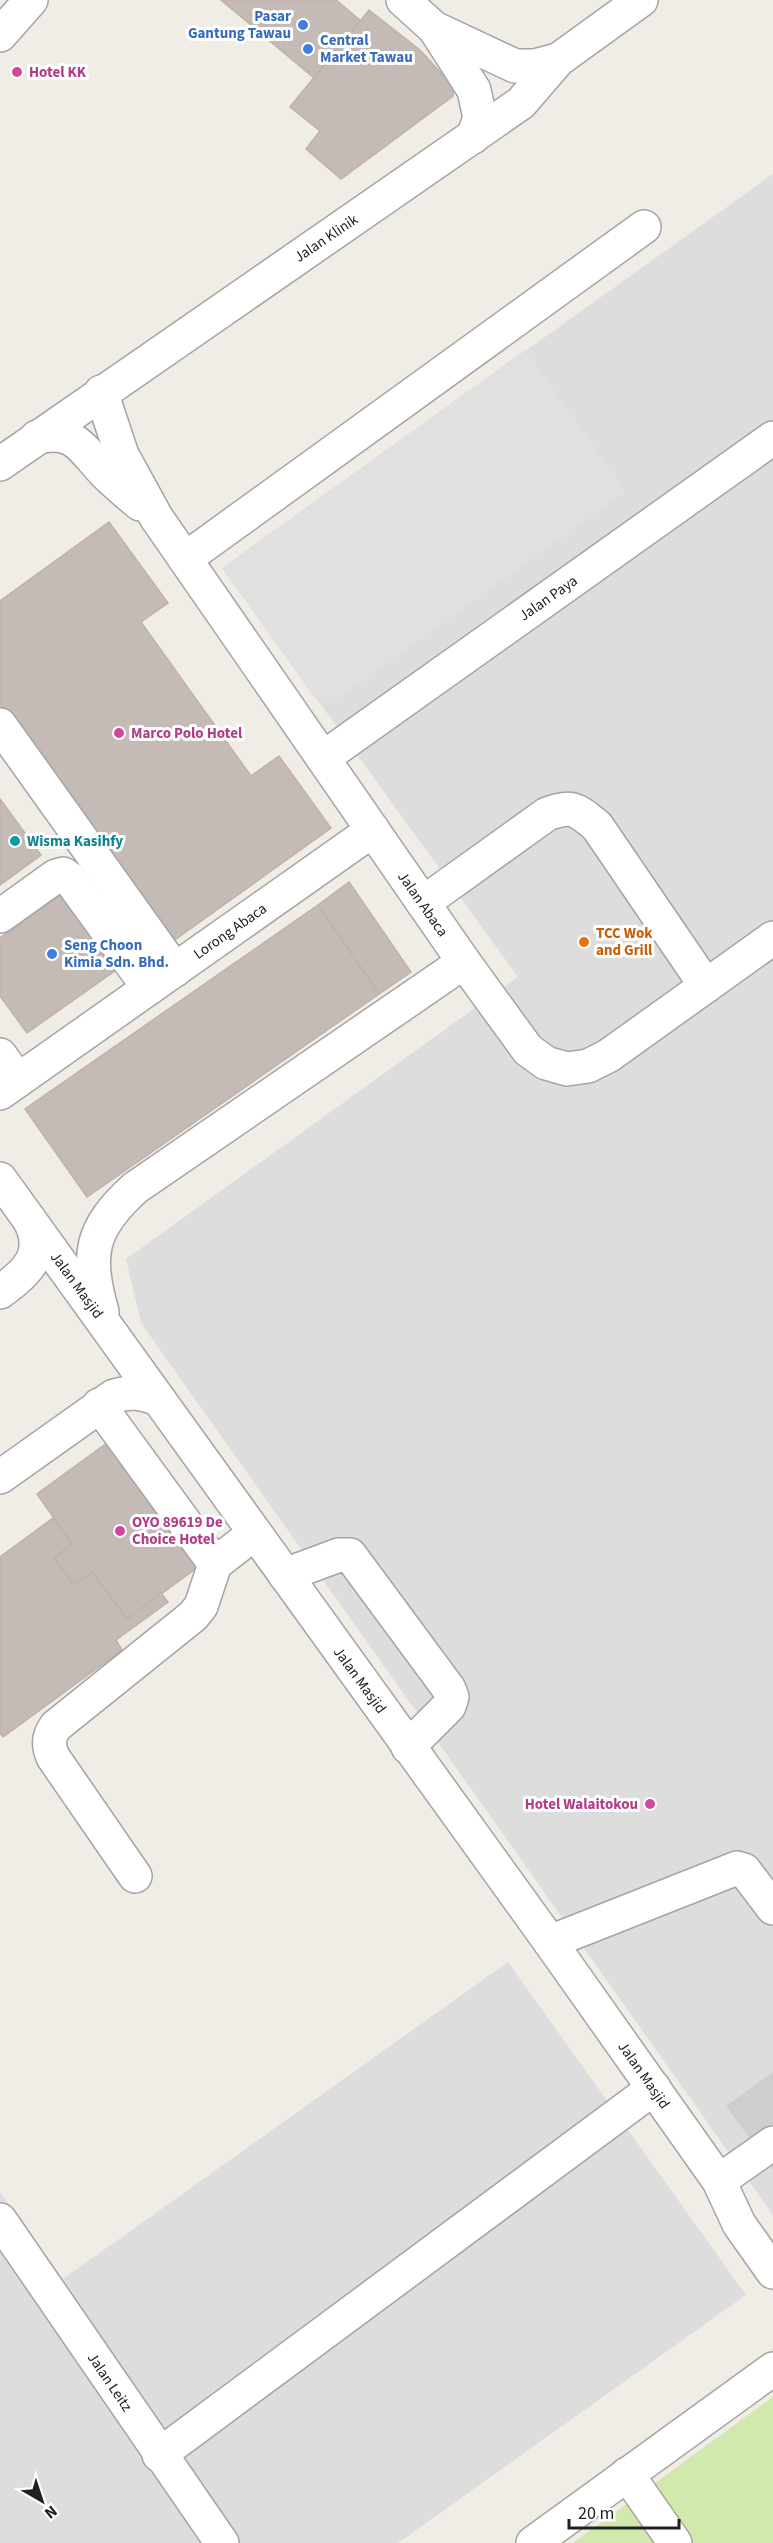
<svg xmlns="http://www.w3.org/2000/svg" width="773" height="2543" font-family="'Source Sans 3',sans-serif">
<style>
.residential{fill:#dedddd}
.religious{fill:#cecece}
.grass{fill:#d1e9ad}
.parking{fill:#e0e0e0}
.building{fill:#c5bbb6;stroke:#c2b1a9;stroke-width:1.5}
.lines{fill:none;stroke-linecap:round;stroke-linejoin:round}
.minor-casing{stroke:#a4a4a4;stroke-width:36}
.minor{stroke:#fff;stroke-width:33}
.shop-dot{fill:#3f7fe0;stroke:#fff;stroke-width:2}
.hotel-dot{fill:#d1479c;stroke:#fff;stroke-width:2}
.culture-dot{fill:#0f9aa8;stroke:#fff;stroke-width:2}
.food-dot{fill:#e8710a;stroke:#fff;stroke-width:2}
.labels{text-anchor:middle;stroke-width:6;stroke-linejoin:round;paint-order:stroke}
.shop-label{font-size:15px;font-weight:bold;fill:#366cbe;stroke:#fff;text-anchor:start}
.hotel-label{font-size:15px;font-weight:bold;fill:#b23c85;stroke:#fff;text-anchor:start}
.street-label{font-size:15px;fill:#202020;stroke:#fff}
.culture-label{font-size:15px;font-weight:bold;fill:#0d838f;stroke:#fff;text-anchor:start}
.food-label{font-size:15px;font-weight:bold;fill:#c56008;stroke:#fff;text-anchor:start}
</style>
<rect width="100%" height="100%" fill="#f0ece6"/>
<!-- residential -->
<g class="residential">
<polygon points="773,174 773,2215 141,1323 126,1259 518,977 222,568"/>
<polygon points="508,1962 746,2295 398,2543 0,2543 0,2192 63,2279"/>
</g>
<!-- religious -->
<polygon class="religious" points="773,2072 773,2170 726,2106"/>
<!-- grass -->
<polygon class="grass" points="773,2397 773,2543 573,2543"/>
<!-- parking -->
<polygon class="parking" points="525,350 626,491 340,697 314,697 222,568"/>
<!-- building -->
<g class="building">
<polygon points="221,0 336,0 361,21 314,78"/>
<polygon points="369,10 420,50 454,87 453,96 341,179 306,149 320,131 290,107"/>
<polygon points="109,522 168,603 141,622 251,776 279,756 331,828 169,944 0,710 0,601"/>
<polygon points="0,799 41,855 0,885"/>
<polygon points="349,882 411,972 379,994 318,905"/>
<polygon points="61,894 116,970 27,1033 0,996 0,938"/>
<polygon points="318,905 379,994 87,1197 25,1109"/>
<polygon points="111,1440 202,1564 127,1619 92,1572 74,1585 54,1558 72,1544 37,1494"/>
<polygon points="53,1518 72,1544 54,1558 74,1585 92,1572 127,1619 161,1593 168,1602 116,1640 122,1650 3,1737 0,1733 0,1557"/>
</g>
<g class="lines">
<defs>
<g id="minor">
<polyline points="403,0 434,28 515,66 535,66 558,60"/>
<polyline points="435,29 474,90 480,118 473,137"/>
<polyline points="0,35 31,0"/>
<polyline points="101,392 122,455 156,517 464,962 528,1050 546,1063 567,1069 588,1066 608,1056 773,938"/>
<path d="M 37,437 C 75,428 82,449 105,473 C 116,484 128,494 140,504"/>
<polyline points="0,464 521,103 558,60 641,0"/>
<polyline points="185,559 644,227"/>
<polyline points="0,725 175,970"/>
<polyline points="323,758 773,438"/>
<path d="M 423,903 L 547,814 C 573,805 576,809 597,826 L 706,986"/>
<polyline points="0,916 56,876 63,874 69,878 149,988"/>
<polyline points="0,1055 18,1080"/>
<polyline points="0,1093 373,830"/>
<polyline points="0,1179 550,1942 719,2181 739,2224 773,2272"/>
<path d="M 0,1292 C 27,1273 48,1254 29,1219"/>
<path d="M 102,1312 C 86,1254 90,1229 135,1188 L 464,962"/>
<polyline points="99,1405 215,1564"/>
<path d="M 0,1477 L 114,1396 C 131,1391 142,1393 158,1399"/>
<polyline points="285,1575 339,1555 350,1555 449,1689 452,1697 449,1706 408,1747"/>
<path d="M 135,1876 L 53,1757 C 48,1745 48,1737 56,1726 L 193,1616 L 201,1606 L 215,1564 L 255,1533"/>
<polyline points="550,1942 737,1868 744,1870 773,1908"/>
<polyline points="719,2181 773,2143"/>
<polyline points="0,2220 222,2543"/>
<polyline points="159,2455 654,2088"/>
<polyline points="627,2474 675,2543"/>
<polyline points="533,2543 773,2369"/>
</g>
</defs>
<!-- minor casing -->
<use href="#minor" class="minor-casing"/>
<!-- minor -->
<use href="#minor" class="minor"/>
</g>
<!-- markers -->
<g class="shop-dot">
<circle cx="303" cy="25" r="6"/>
<circle cx="308" cy="49" r="6"/>
<circle cx="52" cy="954" r="6"/>
</g>
<g class="hotel-dot">
<circle cx="17" cy="72" r="6"/>
<circle cx="119" cy="733" r="6"/>
<circle cx="120" cy="1531" r="6"/>
<circle cx="650" cy="1804" r="6"/>
</g>
<circle class="culture-dot" cx="15" cy="841" r="6"/>
<circle class="food-dot" cx="584" cy="942" r="6"/>
<g class="labels">
<!-- shop labels -->
<g class="shop-label">
<text x="291" y="21" text-anchor="end">Pasar<tspan x="291" dy="17">Gantung Tawau</tspan></text>
<text x="320" y="45">Central<tspan x="320" dy="17">Market Tawau</tspan></text>
<text x="64" y="950">Seng Choon<tspan x="64" dy="17">Kimia Sdn. Bhd.</tspan></text>
</g>
<!-- hotel labels -->
<g class="hotel-label">
<text x="29" y="77">Hotel KK</text>
<text x="131" y="738">Marco Polo Hotel</text>
<text x="132" y="1527">OYO 89619 De<tspan x="132" dy="17">Choice Hotel</tspan></text>
<text x="638" y="1809" text-anchor="end">Hotel Walaitokou</text>
</g>
<!-- street labels -->
<g class="street-label">
<text transform="translate(326 238) rotate(-34)" y="5">Jalan Klinik</text>
<text transform="translate(548 598) rotate(-35)" y="5">Jalan Paya</text>
<text transform="translate(423 904) rotate(55)" y="5">Jalan Abaca</text>
<text transform="translate(230 931) rotate(-35)" y="5">Lorong Abaca</text>
<text transform="translate(77 1285) rotate(54)" y="5">Jalan Masjid</text>
<text transform="translate(360 1680) rotate(54)" y="5">Jalan Masjid</text>
<text transform="translate(644 2075) rotate(55)" y="5">Jalan Masjid</text>
<text transform="translate(110 2382) rotate(56)" y="5">Jalan Leitz</text>
</g>
<!-- culture labels -->
<g class="culture-label">
<text x="27" y="846">Wisma Kasihfy</text>
</g>
<!-- food labels -->
<g class="food-label">
<text x="596" y="938">TCC Wok<tspan x="596" dy="17">and Grill</tspan></text>
</g>
</g>
<!-- north arrow -->
<g transform="translate(42 2501) rotate(141)" stroke="#ffffff" stroke-width="4.5" paint-order="stroke">
<path d="M0-4.5L10 22L0 15L-10 22Z" fill="#202020"/>
<text y="-9" font-size="16" font-weight="bold" text-anchor="middle" fill="#202020">N</text>
</g>
<!-- scale -->
<path d="M569 2519v9h110v-9" fill="none" stroke="#202020" stroke-width="3"/>
<text x="578" y="2519" font-size="18" fill="#202020" stroke="#ffffff" stroke-width="4.5" paint-order="stroke">20 m</text>
</svg>
